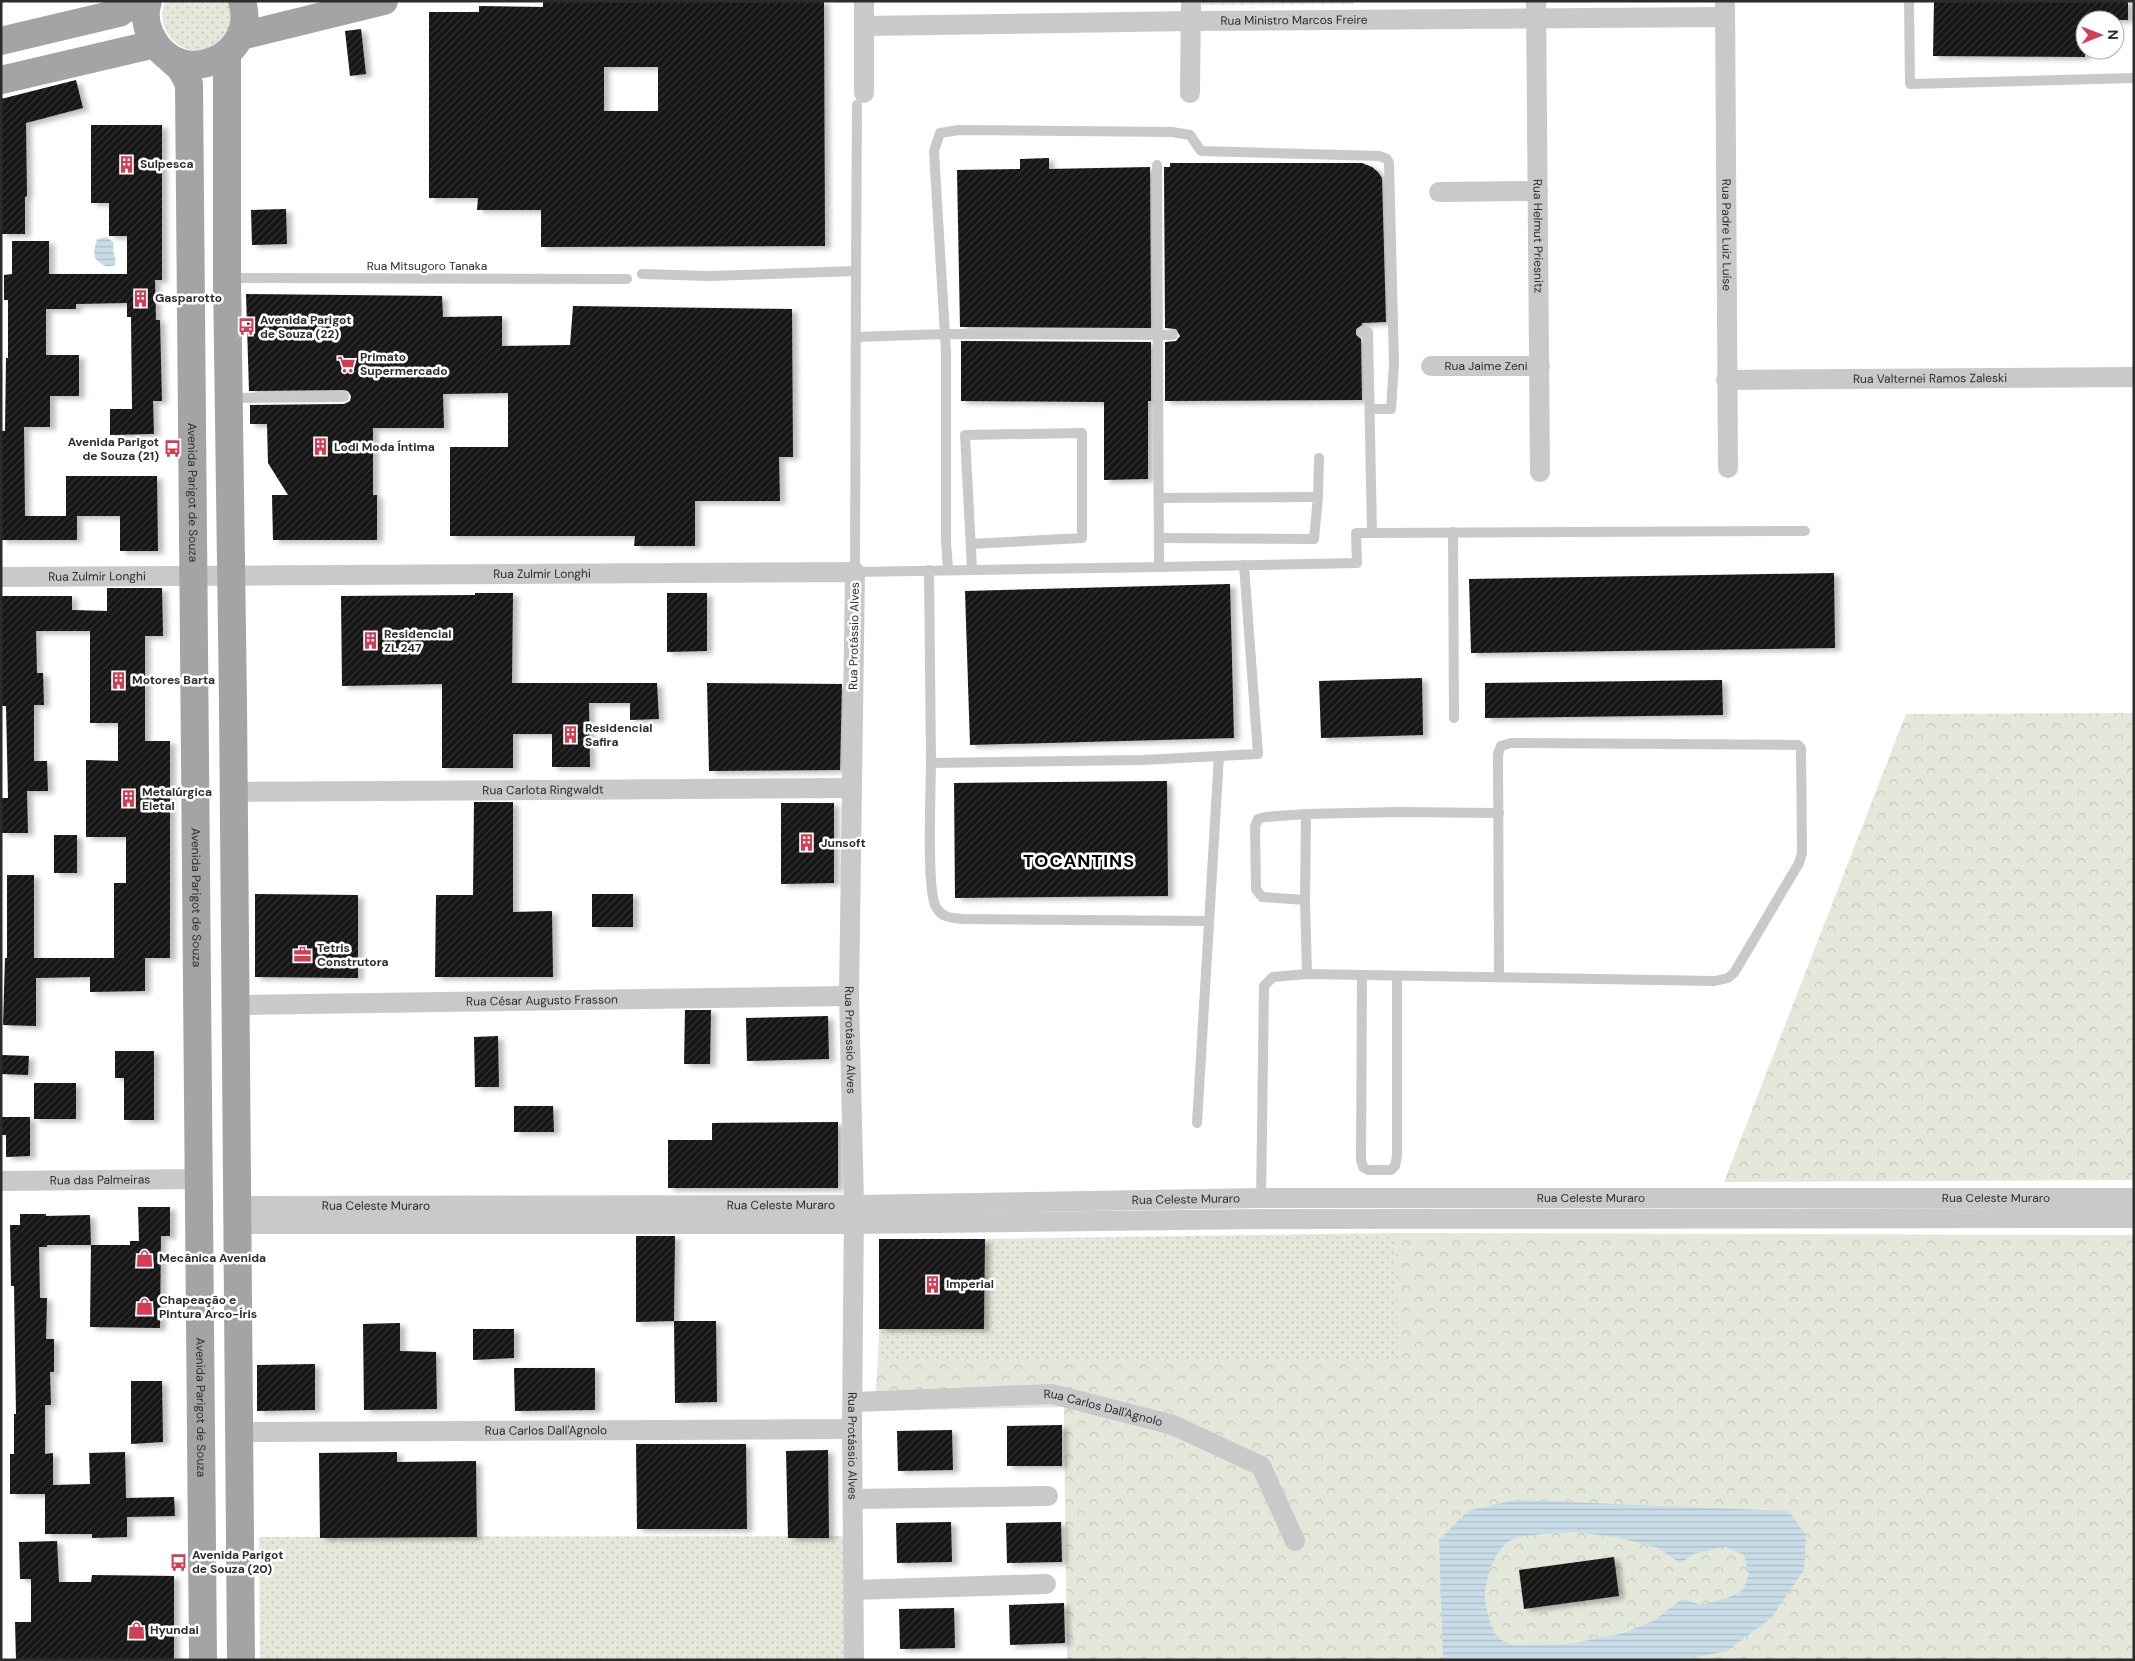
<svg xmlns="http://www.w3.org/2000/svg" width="2135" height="1661" font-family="'DM Sans',sans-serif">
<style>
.grass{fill:url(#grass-dots)}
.forest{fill:url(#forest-crowns)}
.water{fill:url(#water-rules);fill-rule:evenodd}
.building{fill:url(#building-hatch);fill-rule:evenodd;filter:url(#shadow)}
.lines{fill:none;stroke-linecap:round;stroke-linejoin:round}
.lane{stroke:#c9c9c9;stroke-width:10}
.street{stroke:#c9c9c9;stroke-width:20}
.primary{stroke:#a4a4a4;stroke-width:28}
.labels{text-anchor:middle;stroke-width:5;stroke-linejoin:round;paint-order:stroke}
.street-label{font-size:12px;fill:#2c2c2c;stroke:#fff}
.poi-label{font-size:12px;font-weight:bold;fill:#2c2c2c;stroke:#fff;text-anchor:start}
.district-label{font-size:18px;font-weight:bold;letter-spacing:1px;fill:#000;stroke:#fff}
</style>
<defs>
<pattern id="grass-dots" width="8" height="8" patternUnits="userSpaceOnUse" patternTransform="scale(1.25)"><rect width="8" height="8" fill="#e3e8db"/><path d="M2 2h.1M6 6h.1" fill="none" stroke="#c3c7bc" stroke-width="1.8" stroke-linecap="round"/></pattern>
<pattern id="forest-crowns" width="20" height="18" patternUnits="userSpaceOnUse" patternTransform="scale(1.25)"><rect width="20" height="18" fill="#e3e8db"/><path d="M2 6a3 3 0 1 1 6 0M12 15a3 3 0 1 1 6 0" fill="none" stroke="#c3c7bc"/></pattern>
<pattern id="water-rules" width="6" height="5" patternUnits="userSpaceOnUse" patternTransform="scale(1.25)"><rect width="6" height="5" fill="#c8dde7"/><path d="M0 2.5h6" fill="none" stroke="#acbec6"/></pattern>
<pattern id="building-hatch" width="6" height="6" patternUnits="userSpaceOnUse" patternTransform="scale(1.25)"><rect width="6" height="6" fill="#131313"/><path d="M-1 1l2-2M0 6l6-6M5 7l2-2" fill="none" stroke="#363636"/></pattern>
<filter id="shadow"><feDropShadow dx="5.5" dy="3" stdDeviation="2.5" flood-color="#0004"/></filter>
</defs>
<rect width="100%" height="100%" fill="#fff"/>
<!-- grass -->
<g class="grass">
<path d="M 165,1 L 229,1 C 229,8 231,15 231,21 C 231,27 227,33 223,38 C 197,69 151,38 165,1 Z"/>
<polygon points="1202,1 1353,1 1353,4 1202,5"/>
<polygon points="1396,1233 1399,1359 878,1359 879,1329 984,1329 985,1239"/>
<polygon points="844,1536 845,1660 260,1660 259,1537"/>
</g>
<!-- forest -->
<g class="forest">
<polygon points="2134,713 2134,1180 1724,1182 1906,714"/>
<polygon points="1396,1233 2134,1235 2134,1660 1067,1660 1064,1407 874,1411 878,1359 1398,1359"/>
</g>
<!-- water -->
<g class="water">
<path d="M 107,237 L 114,243 C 111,251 117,257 115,265 C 106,269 101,264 95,258 L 94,251 L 97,239 Z"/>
<path d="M 1515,1500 L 1789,1511 L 1806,1535 L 1804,1570 L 1771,1618 L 1727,1651 L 1678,1660 L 1443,1660 L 1439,1540 L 1468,1511 ZM 1574,1532 L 1616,1537 L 1658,1548 L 1680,1563 L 1696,1553 L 1725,1547 L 1744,1555 L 1749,1574 L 1743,1590 L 1730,1597 L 1702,1605 L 1682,1599 L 1655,1620 L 1621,1634 L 1569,1644 L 1512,1645 L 1497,1638 C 1491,1625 1484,1607 1485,1593 C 1487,1574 1496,1544 1516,1538 C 1533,1533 1557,1534 1574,1532 Z"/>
</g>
<!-- building -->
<g class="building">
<path d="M 543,1 L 824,1 L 825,246 L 541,247 L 541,210 L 477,210 L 478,198 L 429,198 L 429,12 L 479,12 L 479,6 L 543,7 ZM 604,67 L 658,67 L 658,111 L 604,111 Z"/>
<polygon points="1934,1 2128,1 2128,20 2085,20 2085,57 1933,56"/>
<polygon points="361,29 366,74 350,76 345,31"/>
<polygon points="76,80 83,108 26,123 27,196 25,197 25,234 1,234 1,99"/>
<polygon points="91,125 162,125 162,280 155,280 156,320 160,320 162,401 153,401 154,434 110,435 110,409 132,409 131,317 127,317 127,303 76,304 76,309 46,309 46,355 79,355 79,396 50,396 50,427 24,427 25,516 77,516 77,540 1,540 1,431 5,431 6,358 8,358 8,300 4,300 4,275 12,274 12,241 49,241 49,274 127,274 127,236 109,236 109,203 91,203"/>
<polygon points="1049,158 1049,169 1150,167 1151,328 960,327 957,170 1020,169 1020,159"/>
<polygon points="1170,163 1362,163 1372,167 1378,172 1382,178 1386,322 1362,323 1362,325 1356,329 1356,335 1361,339 1362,400 1165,401 1165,342 1176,341 1180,336 1176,329 1165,328 1164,167 1170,167"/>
<polygon points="286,209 287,244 252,245 251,210"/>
<polygon points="246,294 442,296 443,317 502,316 502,346 570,345 573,306 792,309 793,457 779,457 780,501 695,501 695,546 634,546 635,536 450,536 450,447 508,447 508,393 443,394 444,428 373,428 373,495 377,495 377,540 273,540 272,495 288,495 268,463 267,424 250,424 250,405 344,404 350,401 351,396 348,391 344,390 249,391"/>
<polygon points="961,341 1151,342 1151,401 1148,401 1148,479 1104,480 1104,402 961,401"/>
<polygon points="66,476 157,476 158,551 120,551 120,516 66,516"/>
<polygon points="1834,573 1835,648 1471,653 1469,579"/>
<polygon points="1230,584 1234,738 970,745 965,591"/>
<polygon points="107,588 162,588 163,636 145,636 145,741 170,741 170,958 145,958 145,991 90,992 90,977 36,978 36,1026 3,1025 5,958 7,958 7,875 34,875 34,958 114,958 114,883 126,883 126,837 86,837 86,760 118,761 118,723 90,723 90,631 36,631 37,673 43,673 44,705 34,705 34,761 47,761 48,791 27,791 28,833 1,833 1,798 8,798 6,706 1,706 1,596 72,596 72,610 107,611"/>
<polygon points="475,593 513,593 512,683 657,683 659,719 630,720 630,703 589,703 590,767 552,767 552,734 513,734 513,768 442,768 442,684 342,686 341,596 475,595"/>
<polygon points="667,593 707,593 707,651 667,652"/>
<polygon points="1422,678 1423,735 1321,738 1319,681"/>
<polygon points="1722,680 1723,715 1485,718 1485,683"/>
<polygon points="707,683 842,684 840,770 709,771"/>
<polygon points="1167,781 1168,896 955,898 954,783"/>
<polygon points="474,802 513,802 513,912 552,911 553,977 435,977 436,895 473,895"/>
<polygon points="781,803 834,803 834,883 781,884"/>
<rect x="54" y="835" width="23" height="38"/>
<polygon points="255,894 358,895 358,978 255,977"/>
<rect x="592" y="894" width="41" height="33"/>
<polygon points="685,1010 711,1010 710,1064 684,1064"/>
<polygon points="828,1016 829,1059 747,1061 746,1018"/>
<polygon points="498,1036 499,1087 475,1087 474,1037"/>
<polygon points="115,1051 154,1051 154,1120 124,1120 124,1078 115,1078"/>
<polygon points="1,1055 29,1056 28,1075 1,1074"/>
<rect x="34" y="1083" width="42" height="36"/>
<polygon points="514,1106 553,1106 554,1132 514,1132"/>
<polygon points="1,1117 30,1117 30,1156 6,1157 6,1135 1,1135"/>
<polygon points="838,1122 838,1188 668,1188 668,1140 712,1140 712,1123"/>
<polygon points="138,1207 170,1207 170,1236 161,1236 160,1328 90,1327 91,1245 130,1245 130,1241 139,1241"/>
<polygon points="20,1214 46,1214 46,1216 90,1215 91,1245 47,1245 47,1247 39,1247 40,1298 47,1298 46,1339 54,1339 54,1372 50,1372 51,1405 45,1405 45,1454 53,1453 53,1485 90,1484 89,1453 125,1452 126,1498 174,1497 175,1516 127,1517 127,1537 92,1538 92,1534 45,1534 45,1494 10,1494 10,1454 14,1454 14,1414 16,1414 14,1286 11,1286 10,1225 20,1225"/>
<polygon points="636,1236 675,1236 674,1321 636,1322"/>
<polygon points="879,1239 985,1239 984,1329 879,1329"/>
<polygon points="674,1321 716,1321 717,1402 675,1403"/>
<polygon points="400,1323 400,1351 436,1352 437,1409 364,1410 363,1324"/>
<polygon points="473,1329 514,1329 514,1358 473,1360"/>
<polygon points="315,1364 315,1410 257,1411 257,1365"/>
<polygon points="514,1368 595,1368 595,1410 515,1411"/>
<polygon points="131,1381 162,1381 163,1442 131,1444"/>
<polygon points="1062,1425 1062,1466 1007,1466 1007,1426"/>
<polygon points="952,1430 953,1470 898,1471 897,1431"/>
<polygon points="636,1444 746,1444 747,1529 637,1529"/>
<polygon points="828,1450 829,1538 788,1538 786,1451"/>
<polygon points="397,1452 397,1462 476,1461 477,1537 320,1538 319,1453"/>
<polygon points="951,1522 952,1562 897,1563 896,1523"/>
<polygon points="1061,1522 1062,1562 1007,1563 1006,1523"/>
<polygon points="57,1541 59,1582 91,1582 92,1575 174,1576 174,1660 16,1660 15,1622 31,1622 31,1579 20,1579 19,1542"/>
<polygon points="1614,1557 1619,1596 1524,1609 1519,1570"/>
<polygon points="1064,1603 1065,1643 1010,1645 1009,1605"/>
<polygon points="954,1608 955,1648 900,1649 899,1609"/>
</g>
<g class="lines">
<!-- lane -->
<g class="lane">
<polyline points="1909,1 1910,84 2134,78"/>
<polyline points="856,271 855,572 1159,567 1157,165"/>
<polyline points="642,274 709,276 856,271 857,105"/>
<polyline points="228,278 627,279"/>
<polyline points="1362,332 1368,332 1372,533 1805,531"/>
<polyline points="856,337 945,334 1173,335"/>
<polyline points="230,398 344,397"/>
<polyline points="1159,498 1318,497"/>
<polyline points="1453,532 1454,718"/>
<polyline points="1159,538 1314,539 1318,497 1319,458"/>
<polyline points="971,544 1082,538 1082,433 965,435 972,569"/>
<polyline points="1159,567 1357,563 1356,533 1372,533"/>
<polyline points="948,569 946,541 946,352 934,151 940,133 959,130 1172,132 1190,135 1201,151 1379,156 1387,159 1389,163 1394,363 1391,409 1370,409"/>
<polyline points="929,570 931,763 1142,760 1258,754 1244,565"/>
<path d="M 931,763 C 931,788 926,891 936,907 C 942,918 952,918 963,919 L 1208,921"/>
<polyline points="1305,900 1262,897 1256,889 1255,827 1258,819 1265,817 1306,814"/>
<polyline points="1307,974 1305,900 1306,814 1398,812 1499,813"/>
<polyline points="1362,975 1361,1160 1363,1167 1368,1170 1391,1170 1395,1166 1397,1156 1397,976"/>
<polyline points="1197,1123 1219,756"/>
<polyline points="1261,1201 1264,986 1273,977 1307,974 1715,981 1728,978 1734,973 1799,863 1802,853 1801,748 1798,745 1511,743 1501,746 1498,754 1499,977"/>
</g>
<!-- street -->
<g class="street">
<polyline points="864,1 864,93"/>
<path id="s1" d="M 1536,1 L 1540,472"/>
<path id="s2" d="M 1725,1 L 1728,468"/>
<path id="s3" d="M 864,26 L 1191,21 L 1725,17"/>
<polyline points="1190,93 1191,1"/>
<polyline points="1439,192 1538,191"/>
<path id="s4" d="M 1431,366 L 1540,366"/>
<path id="s5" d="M 1726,380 L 2134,377"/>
<path id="s6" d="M 1,577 L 855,572 L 849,996 L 854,1205 L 852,1429 L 854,1660"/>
<path id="s7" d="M 234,792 L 852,788"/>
<path id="s8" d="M 236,1005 L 849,996"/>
<path id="s9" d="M 1,1181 L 199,1179"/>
<path id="s10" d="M 237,1206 L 854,1205 L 1261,1198 L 2134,1198"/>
<polyline points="237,1224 853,1224 1260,1219 2134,1218"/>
<path id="s11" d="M 854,1402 L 1052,1394 L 1173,1425 L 1261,1466 L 1295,1541"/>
<path id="s12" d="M 238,1432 L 852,1429"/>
<polyline points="853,1499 1048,1496"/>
<polyline points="853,1590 1046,1584"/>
</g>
<!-- primary -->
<g class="primary">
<path d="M 148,1 C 144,13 146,27 152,38 C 180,91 259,58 242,1"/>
<polyline points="241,36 384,1"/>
<polyline points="1,41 119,13 137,1"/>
<polyline points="227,53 227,278 233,703 241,1660"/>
<path id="s13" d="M 166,55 L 181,69 L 189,84 L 203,1660"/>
<polyline points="1,80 155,44"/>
</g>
</g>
<!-- icons -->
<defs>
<symbol id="building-bare" viewBox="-9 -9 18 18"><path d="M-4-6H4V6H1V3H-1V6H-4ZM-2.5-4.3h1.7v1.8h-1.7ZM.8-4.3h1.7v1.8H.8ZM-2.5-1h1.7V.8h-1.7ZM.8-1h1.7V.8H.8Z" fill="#d23f54" stroke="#fff" stroke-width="2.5" paint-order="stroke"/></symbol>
<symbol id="bus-bare" viewBox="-9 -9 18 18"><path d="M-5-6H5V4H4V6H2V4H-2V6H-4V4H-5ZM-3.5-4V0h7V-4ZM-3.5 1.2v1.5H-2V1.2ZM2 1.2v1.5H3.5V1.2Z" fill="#d23f54" stroke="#fff" stroke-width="2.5" paint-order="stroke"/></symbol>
<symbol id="supermarket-bare" viewBox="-9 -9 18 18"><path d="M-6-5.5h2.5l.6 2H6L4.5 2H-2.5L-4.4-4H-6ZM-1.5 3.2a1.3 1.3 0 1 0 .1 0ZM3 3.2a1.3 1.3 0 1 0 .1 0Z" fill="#d23f54" stroke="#fff" stroke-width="2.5" paint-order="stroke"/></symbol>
<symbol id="office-bare" viewBox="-9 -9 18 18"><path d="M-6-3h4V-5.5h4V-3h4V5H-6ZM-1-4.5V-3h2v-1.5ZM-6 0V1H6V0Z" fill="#d23f54" stroke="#fff" stroke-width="2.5" paint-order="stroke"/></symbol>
<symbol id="shop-bare" viewBox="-9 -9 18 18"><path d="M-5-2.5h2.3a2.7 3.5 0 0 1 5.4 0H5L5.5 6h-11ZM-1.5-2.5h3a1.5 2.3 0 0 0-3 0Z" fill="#d23f54" stroke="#fff" stroke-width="2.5" paint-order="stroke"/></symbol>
</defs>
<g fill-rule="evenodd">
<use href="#building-bare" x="114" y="152" width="25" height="25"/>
<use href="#building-bare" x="128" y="286" width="25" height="25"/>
<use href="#bus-bare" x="234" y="314" width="25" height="25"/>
<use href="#supermarket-bare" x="334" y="352" width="25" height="25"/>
<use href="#building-bare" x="308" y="434" width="25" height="25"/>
<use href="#bus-bare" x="160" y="436" width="25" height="25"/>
<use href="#building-bare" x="358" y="628" width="25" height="25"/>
<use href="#building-bare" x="106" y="668" width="25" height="25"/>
<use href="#building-bare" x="558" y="722" width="25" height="25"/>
<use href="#building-bare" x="116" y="786" width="25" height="25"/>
<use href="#building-bare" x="794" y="830" width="25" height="25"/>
<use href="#office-bare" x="290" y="942" width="25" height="25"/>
<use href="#shop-bare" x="132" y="1246" width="25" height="25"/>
<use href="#building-bare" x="920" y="1272" width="25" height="25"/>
<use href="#shop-bare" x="132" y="1294" width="25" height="25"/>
<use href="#bus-bare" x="166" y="1550" width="25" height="25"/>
<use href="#shop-bare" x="124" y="1618" width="25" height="25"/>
</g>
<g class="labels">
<!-- street labels -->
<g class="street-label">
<text dy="4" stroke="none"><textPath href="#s3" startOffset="430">Rua Ministro Marcos Freire</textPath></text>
<text dy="4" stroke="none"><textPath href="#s2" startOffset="234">Rua Padre Luiz Luíse</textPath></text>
<text dy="4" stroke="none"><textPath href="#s1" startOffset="235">Rua Helmut Priesnitz</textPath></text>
<text x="427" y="270">Rua Mitsugoro Tanaka</text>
<text dy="4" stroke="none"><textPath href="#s4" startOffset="55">Rua Jaime Zeni</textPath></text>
<text dy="4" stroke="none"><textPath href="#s5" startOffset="204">Rua Valternei Ramos Zaleski</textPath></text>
<text dy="4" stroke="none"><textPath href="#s13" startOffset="446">Avenida Parigot de Souza</textPath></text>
<text dy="4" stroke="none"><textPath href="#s6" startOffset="541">Rua Zulmir Longhi</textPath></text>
<text dy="4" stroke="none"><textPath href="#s6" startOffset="96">Rua Zulmir Longhi</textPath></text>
<text transform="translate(854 636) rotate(-89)" y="4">Rua Protássio Alves</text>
<text dy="4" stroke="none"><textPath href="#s7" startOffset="309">Rua Carlota Ringwaldt</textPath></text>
<text dy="4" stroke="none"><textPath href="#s13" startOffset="851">Avenida Parigot de Souza</textPath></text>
<text dy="4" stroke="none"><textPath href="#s8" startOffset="306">Rua César Augusto Frasson</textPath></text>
<text dy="4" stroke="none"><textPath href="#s6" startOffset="1322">Rua Protássio Alves</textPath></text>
<text dy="4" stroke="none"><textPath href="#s9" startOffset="99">Rua das Palmeiras</textPath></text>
<text dy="4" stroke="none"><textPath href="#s10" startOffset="1354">Rua Celeste Muraro</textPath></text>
<text dy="4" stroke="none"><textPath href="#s10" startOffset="1759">Rua Celeste Muraro</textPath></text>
<text dy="4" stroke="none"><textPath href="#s10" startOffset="949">Rua Celeste Muraro</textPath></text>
<text dy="4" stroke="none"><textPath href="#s10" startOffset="139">Rua Celeste Muraro</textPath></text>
<text dy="4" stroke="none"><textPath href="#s10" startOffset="544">Rua Celeste Muraro</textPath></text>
<text dy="4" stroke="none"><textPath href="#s13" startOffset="1361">Avenida Parigot de Souza</textPath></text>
<text dy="4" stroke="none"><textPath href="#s11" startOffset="251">Rua Carlos Dall'Agnolo</textPath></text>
<text dy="4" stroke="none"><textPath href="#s12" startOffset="308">Rua Carlos Dall'Agnolo</textPath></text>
<text dy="4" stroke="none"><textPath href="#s6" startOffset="1728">Rua Protássio Alves</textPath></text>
</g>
<!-- poi labels -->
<g class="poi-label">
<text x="140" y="168">Sulpesca</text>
<text x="155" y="302">Gasparotto</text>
<text x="260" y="324">Avenida Parigot<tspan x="260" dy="14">de Souza (22)</tspan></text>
<text x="360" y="361">Primato<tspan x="360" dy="14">Supermercado</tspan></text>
<text x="159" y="446" text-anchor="end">Avenida Parigot<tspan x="159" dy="14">de Souza (21)</tspan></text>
<text x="334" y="451">Lodi Moda Íntima</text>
<text x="384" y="638">Residencial<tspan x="384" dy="14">ZL 247</tspan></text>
<text x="132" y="684">Motores Barta</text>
<text x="585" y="732">Residencial<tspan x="585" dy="14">Safira</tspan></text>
<text x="142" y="796">Metalúrgica<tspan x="142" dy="14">Eletal</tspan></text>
<text x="821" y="847">Junsoft</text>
<text x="317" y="952">Tetris<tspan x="317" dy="14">Construtora</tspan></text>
<text x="159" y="1262">Mecânica Avenida</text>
<text x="946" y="1288">Imperial</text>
<text x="159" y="1304">Chapeação e<tspan x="159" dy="14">Pintura Arco-Íris</tspan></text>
<text x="192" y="1559">Avenida Parigot<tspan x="192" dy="14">de Souza (20)</tspan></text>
<text x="150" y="1634">Hyundai</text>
</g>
<!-- district labels -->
<g class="district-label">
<text x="1079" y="867">TOCANTINS</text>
</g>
</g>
<!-- border -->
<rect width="2135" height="1661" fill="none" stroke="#2c2c2c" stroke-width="5"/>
<!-- north arrow -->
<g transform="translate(2100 35) rotate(89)"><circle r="24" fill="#ffffff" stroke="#ababab"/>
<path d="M0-4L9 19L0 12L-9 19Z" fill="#d23f54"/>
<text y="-8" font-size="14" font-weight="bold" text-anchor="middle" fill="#2c2c2c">N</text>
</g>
</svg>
